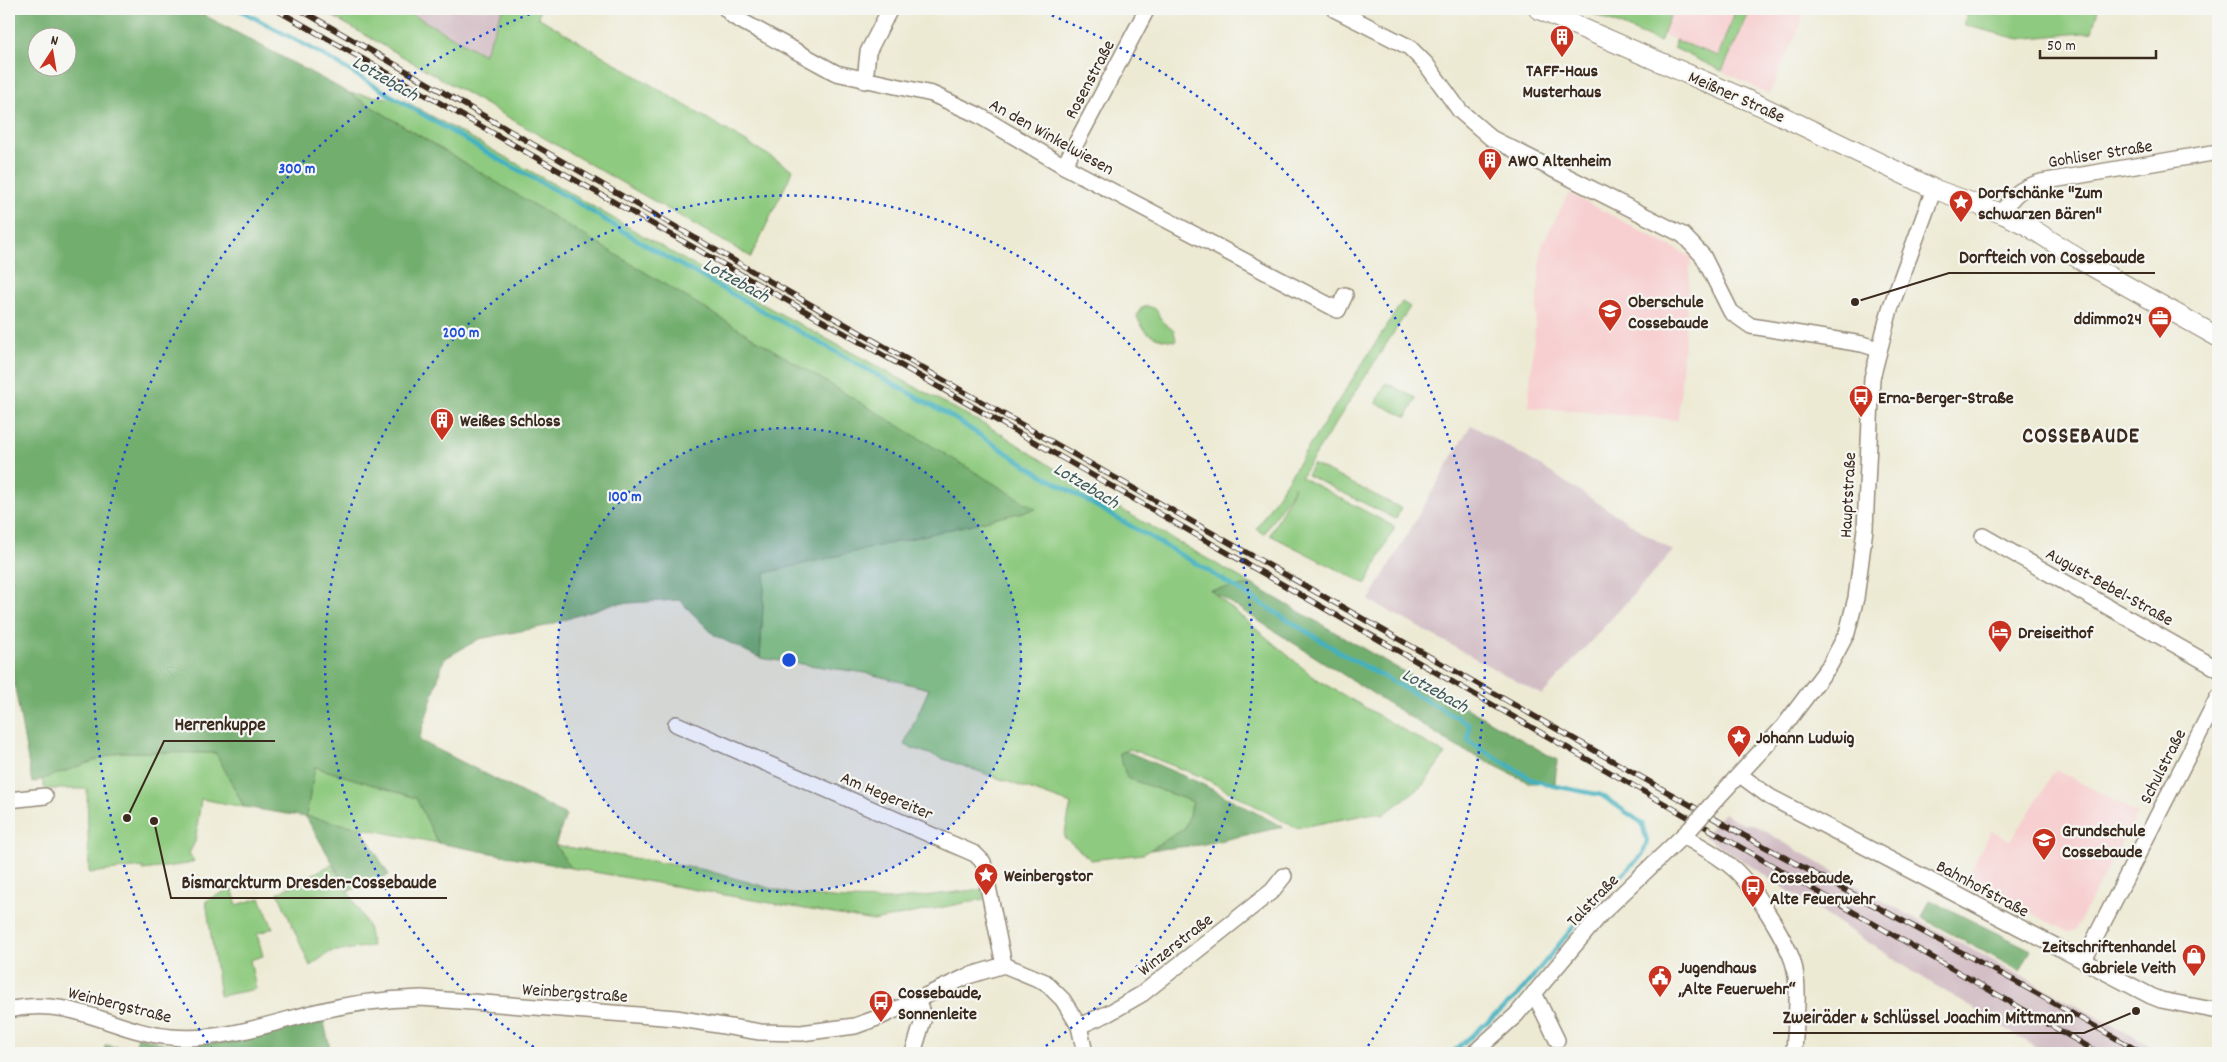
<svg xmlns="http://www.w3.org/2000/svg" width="2227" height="1062" font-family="Dekko,sans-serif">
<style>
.built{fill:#f7cfd0}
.industrial{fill:#d2bdc5}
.green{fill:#8eca7f;stroke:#647a4e}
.forest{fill:#72ae6e;stroke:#566c46;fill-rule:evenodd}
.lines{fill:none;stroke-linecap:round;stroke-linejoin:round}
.stream{stroke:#43b1c0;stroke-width:4.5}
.minor-casing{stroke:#948a79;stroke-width:18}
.major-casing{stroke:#948a79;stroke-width:21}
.minor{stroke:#fff;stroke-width:15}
.major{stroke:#fff;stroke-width:19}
.rail-casing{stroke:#3b2a1e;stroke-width:5.5}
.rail{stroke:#f6f6f2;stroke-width:4;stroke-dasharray:11;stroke-linecap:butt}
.minor-bridge-casing{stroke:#948a79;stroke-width:18;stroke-linecap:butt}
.minor-bridge{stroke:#fff;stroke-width:15}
.ring{fill:none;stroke:#1d4ed8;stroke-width:2.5;stroke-dasharray:2.5 5}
.labels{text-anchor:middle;stroke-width:4.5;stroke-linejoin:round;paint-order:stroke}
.poi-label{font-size:18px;font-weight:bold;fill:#3b2a1e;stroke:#f6f6f2;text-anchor:start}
.street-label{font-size:18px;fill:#3b2a1e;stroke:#f6f6f2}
.water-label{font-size:19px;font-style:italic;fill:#3e5957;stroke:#f6f6f2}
.district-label{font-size:22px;font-weight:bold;letter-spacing:1px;fill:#3b2a1e;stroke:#f6f6f2}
.centre{fill:#1d4ed8;stroke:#f6f6f2;stroke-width:2.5}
.ring-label{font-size:15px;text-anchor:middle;font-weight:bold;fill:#1d4ed8;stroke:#f6f6f2;stroke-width:4.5;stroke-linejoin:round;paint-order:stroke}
.leader{fill:none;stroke:#3b2a1e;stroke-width:2}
.callout-dot{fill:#3b2a1e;stroke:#f6f6f2;stroke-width:2}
.callout-label{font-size:19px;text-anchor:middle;font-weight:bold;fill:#3b2a1e;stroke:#f6f6f2;stroke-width:4.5;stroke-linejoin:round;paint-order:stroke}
</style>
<rect width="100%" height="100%" fill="#f6f6f2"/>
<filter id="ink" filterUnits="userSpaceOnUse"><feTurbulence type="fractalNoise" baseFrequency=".02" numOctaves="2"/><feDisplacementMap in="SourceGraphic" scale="10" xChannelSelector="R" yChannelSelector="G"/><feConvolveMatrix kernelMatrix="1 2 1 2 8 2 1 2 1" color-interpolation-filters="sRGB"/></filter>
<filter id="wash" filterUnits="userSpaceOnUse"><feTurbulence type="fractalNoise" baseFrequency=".0096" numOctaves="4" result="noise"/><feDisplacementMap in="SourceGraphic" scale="20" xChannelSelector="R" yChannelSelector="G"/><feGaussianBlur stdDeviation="1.12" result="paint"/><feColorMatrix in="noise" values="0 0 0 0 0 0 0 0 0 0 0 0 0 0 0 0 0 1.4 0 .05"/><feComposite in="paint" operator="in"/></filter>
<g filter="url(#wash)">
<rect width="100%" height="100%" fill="#edead4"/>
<!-- built -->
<g class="built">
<polygon points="1673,9 1736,9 1718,56 1663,35"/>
<polygon points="1751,9 1805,9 1799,28 1769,94 1722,71"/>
<polygon points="1569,193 1691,257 1678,420 1528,407 1542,245"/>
<polygon points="2056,769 2137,813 2075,930 2068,932 1966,880 1991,831 2011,841"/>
</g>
<!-- industrial -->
<g class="industrial">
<polygon points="403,9 503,9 484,55"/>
<polygon points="1471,425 1531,460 1673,551 1542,695 1369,600"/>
<polygon points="1724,813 1743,824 1753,824 1881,900 2164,1053 2045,1053 1914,972 1704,836"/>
</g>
<!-- green -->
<g class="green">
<polygon points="320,9 403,9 484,55 503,9 540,9 538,17 793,170 751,257"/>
<polygon points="1582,9 1673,9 1660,42"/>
<polygon points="1736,9 1751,9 1722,71 1674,48 1675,40 1718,56"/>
<polygon points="1968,9 2098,9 2092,32 2019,39 1964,25"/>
<polygon points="349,93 403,100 575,196 733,288 1000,433 1084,488 1253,585 1211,591 1316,679 1445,754 1423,785 1383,815 1375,813 1296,828 1202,777 1130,749 1119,753 1127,778 1193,802 1185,828 1143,854 1091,860 1064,837 1071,804 904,745 929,689 866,673 760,658 765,573 1035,509"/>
<polygon points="1402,302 1410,307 1301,477 1395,527 1366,584 1270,535 1295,486 1264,534 1256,529"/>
<path d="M 1147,306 C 1163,310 1155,314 1163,322 C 1172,331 1174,326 1176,341 C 1157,339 1144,336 1137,316 L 1140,309 Z"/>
<polygon points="1386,383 1416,398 1407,417 1376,403"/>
<polygon points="1313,464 1401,508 1396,519 1307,475"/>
<polygon points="119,752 216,753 244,807 201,799 195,842 189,853 194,861 188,864 143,870 143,867 89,873 87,789 45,789 42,779"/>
<polygon points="315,767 416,798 438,843 306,817"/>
<polygon points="555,845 705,870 791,894 843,899 891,900 982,889 984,899 873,921 571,868"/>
<polygon points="332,864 368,926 372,946 330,952 310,966 278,893"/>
<polygon points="232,888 237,905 260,898 273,928 257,934 263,956 250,960 256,989 220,996 206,901"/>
</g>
<!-- forest -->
<g class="forest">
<path d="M 9,9 L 193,9 L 349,93 L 1036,509 L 765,573 L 760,658 L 714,635 L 679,600 L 612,604 L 546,626 L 479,639 L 444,659 L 419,740 L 566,815 L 555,845 L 571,868 L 438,843 L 416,798 L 315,767 L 306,816 L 361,828 L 389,875 L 349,891 L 306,817 L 244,807 L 216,753 L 119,752 L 32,783 L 9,654 ZM 38,38 L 68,38 L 68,68 L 38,68 Z"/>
<polygon points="1253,585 1557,760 1555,783 1530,783 1457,747 1210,590"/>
<polygon points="1126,751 1200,783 1283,827 1200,845 1150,850 1185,828 1193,802 1127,778 1119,753"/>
<polygon points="1930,900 2031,950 2020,971 1922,918"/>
<polygon points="323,1018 331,1053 104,1053 105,1045 134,1050 138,1037 170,1045 217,1043"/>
</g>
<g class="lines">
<!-- stream -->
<polyline class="stream" points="238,9 318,52 491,155 573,200 652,249 952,417 1030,468 1202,567 1346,656 1469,724 1468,741 1533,780 1555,786 1601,795 1642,823 1647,841 1643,854 1588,909 1518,995 1452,1053"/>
</g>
</g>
<g filter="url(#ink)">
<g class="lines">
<defs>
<g id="minor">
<polyline points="726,9 734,17 836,73 932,94 978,115 1064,166 1338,310 1345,295"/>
<polyline points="1334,9 1409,47 1426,64 1460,111 1491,138 1683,235 1703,256 1731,312 1751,326 1862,344 1878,349"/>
<polyline points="865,81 868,52 890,9"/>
<polyline points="1064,166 1147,9"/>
<path d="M 2003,214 C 2011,195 2021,188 2041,182 L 2218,152"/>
<polyline points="1983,536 2218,669"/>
<polyline points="676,724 975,854 983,862 1004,965"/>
<polyline points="1740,775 1770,797 2151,996 2161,1000 2218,1011"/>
<polyline points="9,800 45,796"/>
<polyline points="1711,805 1784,726 1830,665 1847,633 1856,598 1865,529 1872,378 1890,309 1934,189"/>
<path d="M 1683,836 C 1701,846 1719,856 1734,869 C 1753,886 1785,938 1793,962 C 1801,987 1795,1027 1794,1053"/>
<polyline points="2084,960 2218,697"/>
<polyline points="1534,993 1557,1040"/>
<path d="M 9,1010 C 72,995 113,1032 171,1037 C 220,1042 269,1024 316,1012 C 351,1003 385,999 421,998 L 676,1018 L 760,1032 L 801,1033 L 855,1026 L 880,1017 L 968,976 L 1004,965 L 1045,982 L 1063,1000 L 1079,1026 L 1085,1053"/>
<polyline points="1079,1026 1109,1013 1142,994 1272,891 1284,876"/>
<polyline points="913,1053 924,1017 917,1000"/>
<polyline points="1474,1053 1516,1015 1601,914 1691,828"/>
</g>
<polyline id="major" points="1538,9 1759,105 1934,189 2003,214 2026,225 2084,262 2218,337"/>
</defs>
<!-- minor casing -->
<use href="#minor" class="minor-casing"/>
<!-- major casing -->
<use href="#major" class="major-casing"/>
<!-- minor -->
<use href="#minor" class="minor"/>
<!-- major -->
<use href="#major" class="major"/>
<defs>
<g id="rail">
<polyline points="275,9 930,382 2099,1053"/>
<polyline points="299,9 778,286 1743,835 2013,980 2142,1053"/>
</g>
</defs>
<!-- rail casing -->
<use href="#rail" class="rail-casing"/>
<!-- rail -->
<use href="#rail" class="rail"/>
<defs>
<polyline id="minor-bridge" points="1691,828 1711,805"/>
</defs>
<!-- minor-bridge casing -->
<use href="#minor-bridge" class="minor-bridge-casing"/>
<!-- minor-bridge -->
<use href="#minor-bridge" class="minor-bridge"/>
</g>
</g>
<!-- distance rings -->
<circle cx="789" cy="660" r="232" fill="#1d4ed8" fill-opacity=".12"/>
<g class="ring">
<circle cx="789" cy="660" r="232"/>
<path d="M540 1051A464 464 0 1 1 1038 1051"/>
<path d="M212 1049A696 696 0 0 1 540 10M1038 10A696 696 0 0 1 1366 1049"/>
</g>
<!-- icons -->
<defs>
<symbol id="building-pin" viewBox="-11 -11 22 30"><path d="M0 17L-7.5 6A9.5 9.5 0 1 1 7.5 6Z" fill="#c8321e" stroke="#f6f6f2"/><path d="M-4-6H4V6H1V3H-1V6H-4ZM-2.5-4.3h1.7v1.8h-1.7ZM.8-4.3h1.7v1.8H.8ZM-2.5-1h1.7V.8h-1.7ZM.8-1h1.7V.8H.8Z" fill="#fff"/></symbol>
<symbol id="sight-pin" viewBox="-11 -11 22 30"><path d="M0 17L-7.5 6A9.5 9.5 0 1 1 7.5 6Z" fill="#c8321e" stroke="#f6f6f2"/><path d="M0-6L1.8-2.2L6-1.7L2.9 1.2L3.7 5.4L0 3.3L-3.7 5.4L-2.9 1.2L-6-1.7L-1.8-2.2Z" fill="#fff"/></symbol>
<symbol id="school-pin" viewBox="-11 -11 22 30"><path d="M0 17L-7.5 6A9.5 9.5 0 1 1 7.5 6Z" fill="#c8321e" stroke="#f6f6f2"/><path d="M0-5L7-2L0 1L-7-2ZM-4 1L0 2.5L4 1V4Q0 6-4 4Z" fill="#fff"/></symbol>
<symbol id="office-pin" viewBox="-11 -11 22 30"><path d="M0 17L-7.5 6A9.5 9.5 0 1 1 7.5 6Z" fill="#c8321e" stroke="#f6f6f2"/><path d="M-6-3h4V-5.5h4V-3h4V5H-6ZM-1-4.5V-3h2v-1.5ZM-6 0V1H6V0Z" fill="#fff"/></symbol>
<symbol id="bus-pin" viewBox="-11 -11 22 30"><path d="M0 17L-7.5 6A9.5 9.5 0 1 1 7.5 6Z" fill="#c8321e" stroke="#f6f6f2"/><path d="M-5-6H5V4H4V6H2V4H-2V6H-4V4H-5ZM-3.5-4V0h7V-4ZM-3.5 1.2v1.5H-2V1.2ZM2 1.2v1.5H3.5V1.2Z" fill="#fff"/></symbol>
<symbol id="hotel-pin" viewBox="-11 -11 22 30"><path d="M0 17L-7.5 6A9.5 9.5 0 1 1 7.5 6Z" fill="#c8321e" stroke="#f6f6f2"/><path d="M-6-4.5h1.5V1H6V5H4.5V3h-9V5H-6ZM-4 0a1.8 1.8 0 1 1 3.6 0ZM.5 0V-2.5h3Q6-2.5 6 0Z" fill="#fff"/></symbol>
<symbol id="shop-pin" viewBox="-11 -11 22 30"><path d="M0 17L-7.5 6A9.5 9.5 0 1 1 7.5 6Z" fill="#c8321e" stroke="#f6f6f2"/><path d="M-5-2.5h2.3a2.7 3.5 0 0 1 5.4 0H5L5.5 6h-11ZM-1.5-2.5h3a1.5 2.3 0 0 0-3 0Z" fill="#fff"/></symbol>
<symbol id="civic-pin" viewBox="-11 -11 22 30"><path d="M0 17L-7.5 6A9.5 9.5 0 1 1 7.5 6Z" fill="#c8321e" stroke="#f6f6f2"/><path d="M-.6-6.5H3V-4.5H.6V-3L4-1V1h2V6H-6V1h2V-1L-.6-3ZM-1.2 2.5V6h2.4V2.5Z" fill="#fff"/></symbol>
</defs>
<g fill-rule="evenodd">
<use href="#building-pin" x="1548" y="23" width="28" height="38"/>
<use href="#building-pin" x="1476" y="146" width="28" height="38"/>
<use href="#sight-pin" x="1947" y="188" width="28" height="38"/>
<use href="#school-pin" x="1596" y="297" width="28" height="38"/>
<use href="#office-pin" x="2146" y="304" width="28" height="38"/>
<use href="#bus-pin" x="1847" y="383" width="28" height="38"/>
<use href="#building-pin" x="428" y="406" width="28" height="38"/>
<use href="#hotel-pin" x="1986" y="618" width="28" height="38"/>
<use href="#sight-pin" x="1725" y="723" width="28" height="38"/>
<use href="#school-pin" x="2030" y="826" width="28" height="38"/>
<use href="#sight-pin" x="972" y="861" width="28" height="38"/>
<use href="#bus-pin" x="1739" y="873" width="28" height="38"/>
<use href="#shop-pin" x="2180" y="942" width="28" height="38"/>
<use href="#civic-pin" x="1646" y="963" width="28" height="38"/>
<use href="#bus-pin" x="867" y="988" width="28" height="38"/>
</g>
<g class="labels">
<!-- poi labels -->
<g class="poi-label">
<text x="1562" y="76" text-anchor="middle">TAFF-Haus<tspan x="1562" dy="21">Musterhaus</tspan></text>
<text x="1508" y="166">AWO Altenheim</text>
<text x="1978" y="198">Dorfschänke "Zum<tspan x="1978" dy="21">schwarzen Bären"</tspan></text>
<text x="1628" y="307">Oberschule<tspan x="1628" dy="21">Cossebaude</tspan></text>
<text x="2142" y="324" text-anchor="end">ddimmo24</text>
<text x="1878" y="403">Erna-Berger-Straße</text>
<text x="460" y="426">Weißes Schloss</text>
<text x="2018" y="638">Dreiseithof</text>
<text x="1756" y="743">Johann Ludwig</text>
<text x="2062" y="836">Grundschule<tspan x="2062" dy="21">Cossebaude</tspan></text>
<text x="1004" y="881">Weinbergstor</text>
<text x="1770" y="883">Cossebaude,<tspan x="1770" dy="21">Alte Feuerwehr</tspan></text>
<text x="2176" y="952" text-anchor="end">Zeitschriftenhandel<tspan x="2176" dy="21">Gabriele Veith</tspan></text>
<text x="1678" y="973">Jugendhaus<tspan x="1678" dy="21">„Alte Feuerwehr“</tspan></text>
<text x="898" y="998">Cossebaude,<tspan x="898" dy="21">Sonnenleite</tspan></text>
</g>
<!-- street labels -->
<g class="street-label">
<text transform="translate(1089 79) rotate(-62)" y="6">Rosenstraße</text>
<text transform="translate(1737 96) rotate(24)" y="6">Meißner Straße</text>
<text transform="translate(1052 136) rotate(29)" y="6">An den Winkelwiesen</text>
<text transform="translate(2100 153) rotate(-9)" y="6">Gohliser Straße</text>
<text transform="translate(1847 495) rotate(-87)" y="6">Hauptstraße</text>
<text transform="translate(2110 586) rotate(29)" y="6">August-Bebel-Straße</text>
<text transform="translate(2162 766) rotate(-63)" y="6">Schulstraße</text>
<text transform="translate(887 795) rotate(23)" y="6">Am Hegereiter</text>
<text transform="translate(1983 888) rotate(28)" y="6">Bahnhofstraße</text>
<text transform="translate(1592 900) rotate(-46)" y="6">Talstraße</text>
<text transform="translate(1175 944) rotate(-38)" y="6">Winzerstraße</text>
<text transform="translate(575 992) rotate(4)" y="6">Weinbergstraße</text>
<text transform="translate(120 1004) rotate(14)" y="6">Weinbergstraße</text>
</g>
<!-- water labels -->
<g class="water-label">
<text transform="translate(386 77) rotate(30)" y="7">Lotzebach</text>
<text transform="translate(737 279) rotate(29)" y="7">Lotzebach</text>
<text transform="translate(1087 484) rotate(31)" y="7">Lotzebach</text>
<text transform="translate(1436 689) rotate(29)" y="7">Lotzebach</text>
</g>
<!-- district labels -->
<g class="district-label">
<text x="2081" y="442">COSSEBAUDE</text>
</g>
</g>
<circle cx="789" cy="660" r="8" class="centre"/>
<g class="ring-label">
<text x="297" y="173">300 m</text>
<text x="461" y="337">200 m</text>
<text x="625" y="501">100 m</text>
</g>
<!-- callouts -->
<path class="leader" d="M1855 302L1949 273H2155M127 818L164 741H275M154 821L171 898H447M2136 1011L2084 1033H1773"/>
<g class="callout-dot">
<circle cx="1855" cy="302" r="5"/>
<circle cx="127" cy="818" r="5"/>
<circle cx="154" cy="821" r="5"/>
<circle cx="2136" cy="1011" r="5"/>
</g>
<g class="callout-label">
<text x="2052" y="263">Dorfteich von Cossebaude</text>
<text x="220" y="730">Herrenkuppe</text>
<text x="309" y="888">Bismarckturm Dresden-Cossebaude</text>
<text x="1928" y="1023">Zweiräder &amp; Schlüssel Joachim Mittmann</text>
</g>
<!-- margin -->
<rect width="2227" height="1062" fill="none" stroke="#f6f6f2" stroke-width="30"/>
<!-- north arrow -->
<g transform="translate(52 52) rotate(12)"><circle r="24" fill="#f6f6f2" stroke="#aba49d"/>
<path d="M0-4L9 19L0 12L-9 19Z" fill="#c8321e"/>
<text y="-8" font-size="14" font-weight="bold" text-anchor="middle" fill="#3b2a1e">N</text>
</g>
<!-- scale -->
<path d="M2040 50v8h116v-8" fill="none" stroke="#3b2a1e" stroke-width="2.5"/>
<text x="2047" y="50" font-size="15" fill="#3b2a1e" stroke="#f6f6f2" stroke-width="4" paint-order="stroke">50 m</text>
</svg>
